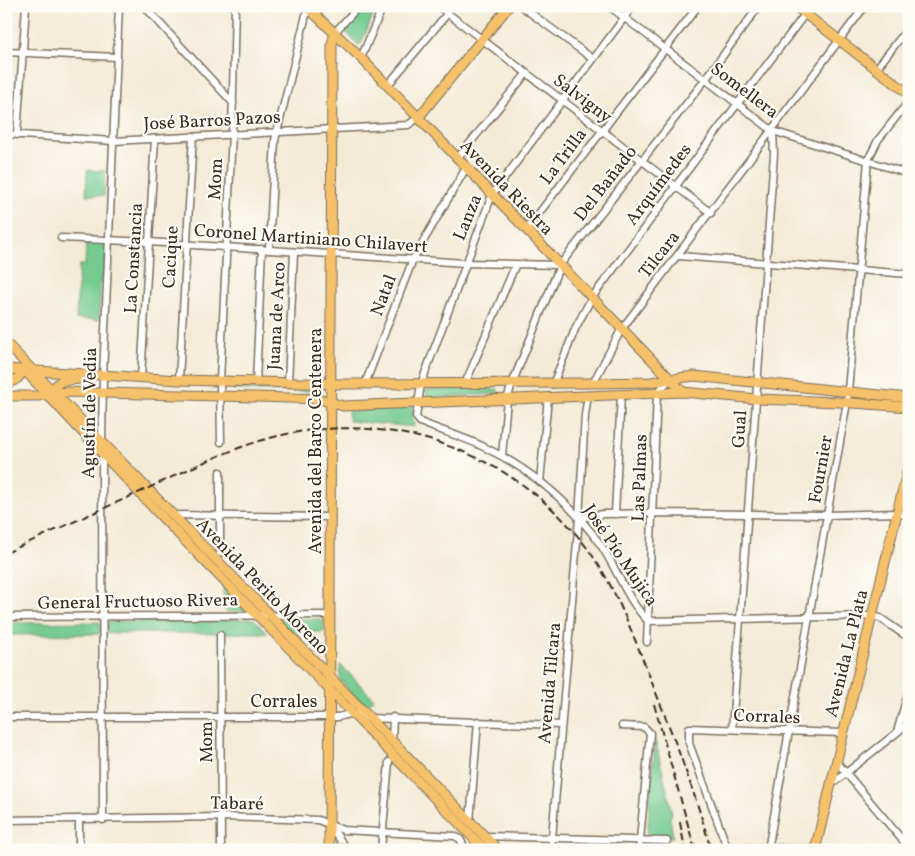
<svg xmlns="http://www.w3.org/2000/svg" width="915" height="856" font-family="Vollkorn,serif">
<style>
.green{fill:#74cb90;stroke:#587a57}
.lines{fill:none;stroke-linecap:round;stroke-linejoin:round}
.minor-casing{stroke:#7c6e5e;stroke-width:9}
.major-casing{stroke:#7c6e5e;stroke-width:11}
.minor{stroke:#fff;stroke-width:6}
.major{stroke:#f5c16b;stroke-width:9}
.rail{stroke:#3b2a1e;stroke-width:2;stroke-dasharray:8 4;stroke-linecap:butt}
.labels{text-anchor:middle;stroke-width:4.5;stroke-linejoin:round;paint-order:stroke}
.street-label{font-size:18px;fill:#3b2a1e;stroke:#fdfcf7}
</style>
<rect width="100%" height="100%" fill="#fdfcf7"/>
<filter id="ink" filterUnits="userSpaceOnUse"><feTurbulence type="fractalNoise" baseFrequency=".02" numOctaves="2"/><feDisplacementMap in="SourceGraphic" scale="10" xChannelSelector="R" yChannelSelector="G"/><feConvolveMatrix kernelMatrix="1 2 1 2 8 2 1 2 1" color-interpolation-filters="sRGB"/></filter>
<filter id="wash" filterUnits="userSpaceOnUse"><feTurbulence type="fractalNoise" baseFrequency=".0096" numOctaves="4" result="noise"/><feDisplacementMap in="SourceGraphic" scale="20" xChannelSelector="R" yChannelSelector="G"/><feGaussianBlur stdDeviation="1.12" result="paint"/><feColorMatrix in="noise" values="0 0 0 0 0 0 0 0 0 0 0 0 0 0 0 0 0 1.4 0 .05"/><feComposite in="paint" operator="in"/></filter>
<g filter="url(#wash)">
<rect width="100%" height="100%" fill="#f4ebd6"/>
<!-- green -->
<g class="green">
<polygon points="364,6 377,6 361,44 358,45 343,29"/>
<polygon points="87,170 105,171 104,196 86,195"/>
<polygon points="86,241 107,243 105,277 101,277 99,320 76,319 79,265 85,265"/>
<polygon points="235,387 318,389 318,392 233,390"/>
<polygon points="498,389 498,394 428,398 426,392 427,390"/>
<polygon points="411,407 413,410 414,427 349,421 348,411"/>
<polygon points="223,587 246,611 227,612 223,608"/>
<polygon points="254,619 268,633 106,633 106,624 109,622"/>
<polygon points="277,619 320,619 324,622 324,632 289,632"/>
<polygon points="100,622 100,634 6,635 6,623"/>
<polygon points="340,664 374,699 364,708 340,680"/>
<polygon points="655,739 672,813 670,818 673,837 647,836"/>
</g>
</g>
<g filter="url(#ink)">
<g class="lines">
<defs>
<g id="minor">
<polyline points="144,6 233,103"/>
<polyline points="438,6 711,213"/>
<polyline points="521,6 593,59"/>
<polyline points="609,6 773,131 909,174"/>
<path d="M 633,6 L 492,195 L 421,384 L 416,417 L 420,422 C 441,431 464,437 484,447 C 530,469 570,502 600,544 C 617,568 626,599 648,621"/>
<polyline points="335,32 359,6"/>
<polyline points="6,52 117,57"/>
<polyline points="361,58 383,6"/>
<polyline points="876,69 909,27"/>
<polyline points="387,86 447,14"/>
<polyline points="6,134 113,141 408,125 418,118"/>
<polyline points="17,134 26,6"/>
<polyline points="457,159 526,74"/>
<polyline points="526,230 698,6"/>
<polyline points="61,238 149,242 465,263 560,265"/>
<polyline points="269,250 275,140 308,7"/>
<polyline points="679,256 909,274"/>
<polyline points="141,378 155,139"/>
<polyline points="179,380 193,136"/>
<polyline points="256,382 262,249"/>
<polyline points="288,383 294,252"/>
<polyline points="593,383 621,330 865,6"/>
<polyline points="365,384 413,259 466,168"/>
<polyline points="465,384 515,266"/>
<polyline points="553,384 576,327 591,299 805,14"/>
<polyline points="102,442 103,376 119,6"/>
<polyline points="221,442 220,381 232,133 235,6"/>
<polyline points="102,452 103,820"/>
<polyline points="502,456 507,399 512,384 560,265 705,80 759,6"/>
<polyline points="220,472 220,553"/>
<polyline points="540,482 548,397"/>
<polyline points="615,514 621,394"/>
<polyline points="172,515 331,517"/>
<polyline points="579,518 603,514 653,513 828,515 897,513 909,516"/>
<polyline points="6,617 330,615"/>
<polyline points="648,621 871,616 880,618 909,638"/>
<polyline points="220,635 221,850"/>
<polyline points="647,642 657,393 670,379"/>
<polyline points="6,717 338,717 354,713 368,718 560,725"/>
<polyline points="622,726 644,727 650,733 639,850"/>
<polyline points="732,729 774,154 773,131"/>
<polyline points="897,732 909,690"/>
<polyline points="392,740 393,717"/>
<polyline points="836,761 909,848"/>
<polyline points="832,784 909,723"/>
<polyline points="6,820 222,817 318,820 343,830 455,836 460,839 466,850"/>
<polyline points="470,822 478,721"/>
<polyline points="330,825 347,850"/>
<polyline points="484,836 667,841"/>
<polyline points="728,847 815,849"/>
<polyline points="79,850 79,820"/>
<polyline points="381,850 389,762"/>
<polyline points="551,850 579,518 585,415 588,395"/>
<polyline points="728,850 689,743 689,728 843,733"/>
<polyline points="768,850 847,402 868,160 878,140 909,101"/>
</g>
<g id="major">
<polyline points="306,6 361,58 683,392"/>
<polyline points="795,6 909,94"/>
<polyline points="418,118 509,6"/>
<polyline points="6,343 498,850"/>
<polyline points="6,369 179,380 343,384 593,383 651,382 694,376 909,398"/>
<polyline points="29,375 162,517 485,850"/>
<polyline points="6,385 18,378 26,368"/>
<polyline points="47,393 61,381 79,379"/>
<polyline points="6,396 38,396 65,392 220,396 320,399 343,406 683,392 757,399 839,402 909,407"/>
<polyline points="329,850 332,44 335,32"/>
<polyline points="334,850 341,847 346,848"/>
<polyline points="815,850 909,464"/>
</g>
</defs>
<!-- minor casing -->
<use href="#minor" class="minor-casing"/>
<!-- major casing -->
<use href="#major" class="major-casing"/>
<!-- minor -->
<use href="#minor" class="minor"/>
<!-- major -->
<use href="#major" class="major"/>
<!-- rail -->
<g class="rail">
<path d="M 6,553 C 48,533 89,515 131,496 C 176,476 222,451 270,438 C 387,407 515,451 587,548 C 616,587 633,635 651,680 C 673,736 695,791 711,850"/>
<polyline points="654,704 695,850"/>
<polyline points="680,822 685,850"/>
</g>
</g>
</g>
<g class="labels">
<!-- street labels -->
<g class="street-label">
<text transform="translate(745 90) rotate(37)" y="6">Somellera</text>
<text transform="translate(583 98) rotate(37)" y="6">Salvigny</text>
<text transform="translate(212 120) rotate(-3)" y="6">José Barros Pazos</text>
<text transform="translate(563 156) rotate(-53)" y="6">La Trilla</text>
<text transform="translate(215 179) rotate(-87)" y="6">Mom</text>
<text transform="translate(605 183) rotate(-52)" y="6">Del Bañado</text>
<text transform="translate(658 184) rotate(-53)" y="6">Arquímedes</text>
<text transform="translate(507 187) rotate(46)" y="6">Avenida Riestra</text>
<text transform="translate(467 217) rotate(-68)" y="6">Lanza</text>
<text transform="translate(311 238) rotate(4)" y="6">Coronel Martiniano Chilavert</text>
<text transform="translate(659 254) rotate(-52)" y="6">Tilcara</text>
<text transform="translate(170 257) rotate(-87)" y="6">Cacique</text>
<text transform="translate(133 258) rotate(-87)" y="6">La Constancia</text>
<text transform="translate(383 295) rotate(-69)" y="6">Natal</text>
<text transform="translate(276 316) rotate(-87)" y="6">Juana de Arco</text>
<text transform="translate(89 413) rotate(-89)" y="6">Agustín de Vedia</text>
<text transform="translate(739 429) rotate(-86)" y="6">Gual</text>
<text transform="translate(315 441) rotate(-90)" y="6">Avenida del Barco Centenera</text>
<text transform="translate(820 469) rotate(-80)" y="6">Fournier</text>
<text transform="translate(639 478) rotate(-88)" y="6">Las Palmas</text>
<text transform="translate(621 555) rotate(56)" y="6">José Pío Mujica</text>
<text transform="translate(263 586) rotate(46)" y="6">Avenida Perito Moreno</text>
<text transform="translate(138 601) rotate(-1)" y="6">General Fructuoso Rivera</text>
<text transform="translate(846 653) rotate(-76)" y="6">Avenida La Plata</text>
<text transform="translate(549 683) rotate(-85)" y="6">Avenida Tilcara</text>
<text x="284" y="707">Corrales</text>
<text transform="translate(767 716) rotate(2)" y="6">Corrales</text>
<text transform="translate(206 742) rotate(-91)" y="6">Mom</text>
<text transform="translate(237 803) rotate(1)" y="6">Tabaré</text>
</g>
</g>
<!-- margin -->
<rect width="915" height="856" fill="none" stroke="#fdfcf7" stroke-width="25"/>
</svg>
